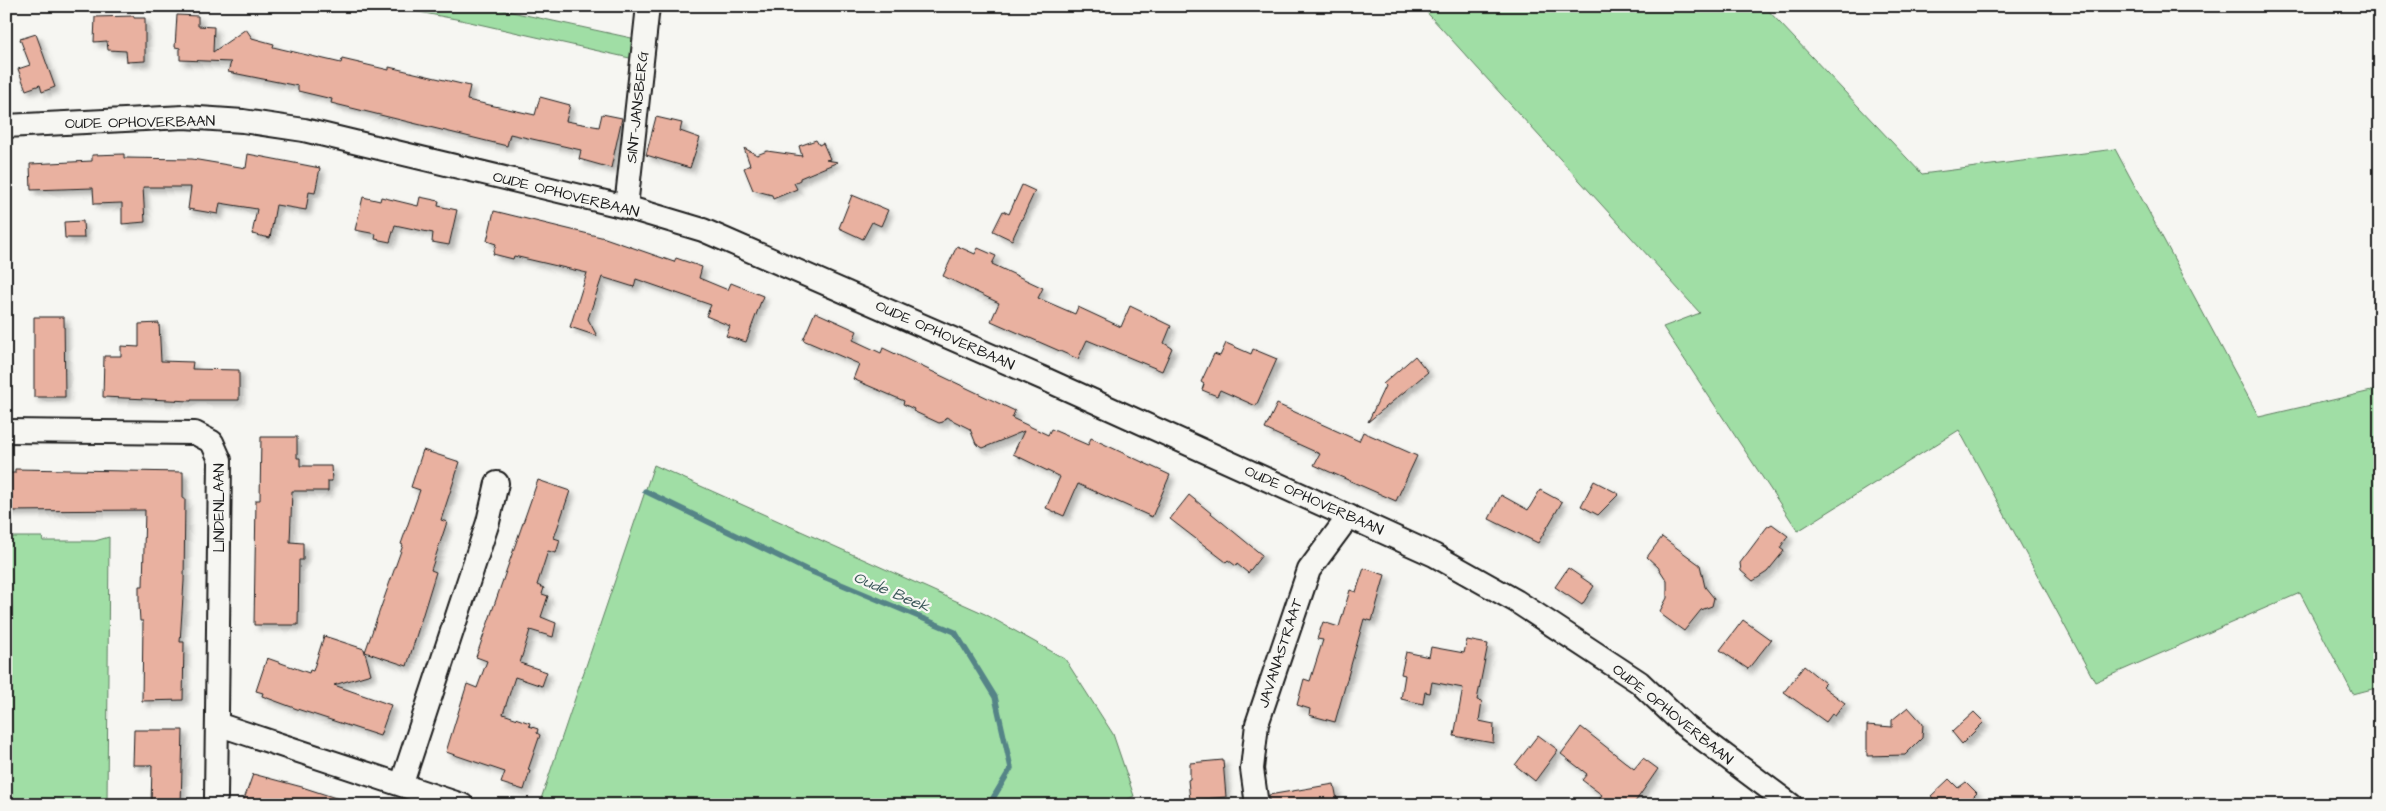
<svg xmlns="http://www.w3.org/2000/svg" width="2386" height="811" font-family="'Architects Daughter',sans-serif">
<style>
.green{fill:#a0dea5;stroke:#5e7d60}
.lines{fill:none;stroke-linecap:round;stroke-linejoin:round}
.stream{stroke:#548487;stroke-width:5.5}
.building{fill:#e9b1a0;stroke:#1c1c1c;filter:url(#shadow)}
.minor-casing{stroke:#1c1c1c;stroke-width:26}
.minor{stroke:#f6f6f2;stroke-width:22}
.labels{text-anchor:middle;stroke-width:4.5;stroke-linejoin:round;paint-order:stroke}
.street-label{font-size:15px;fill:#1c1c1c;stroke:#f6f6f2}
.water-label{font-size:16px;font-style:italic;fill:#3d595b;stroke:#f6f6f2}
</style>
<defs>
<filter id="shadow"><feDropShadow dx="4.5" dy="4.5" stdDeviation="2.5" flood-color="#0004"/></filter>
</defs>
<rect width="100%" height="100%" fill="#f6f6f2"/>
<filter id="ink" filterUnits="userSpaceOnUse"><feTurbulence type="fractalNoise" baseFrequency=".02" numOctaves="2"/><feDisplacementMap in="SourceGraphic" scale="10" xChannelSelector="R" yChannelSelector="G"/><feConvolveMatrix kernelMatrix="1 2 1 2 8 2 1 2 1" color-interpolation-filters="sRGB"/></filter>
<g filter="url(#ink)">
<!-- green -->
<g class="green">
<polygon points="387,6 484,6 636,39 634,59 461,20"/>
<polygon points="1421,6 1764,6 1922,174 2115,149 2259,417 2380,389 2380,687 2353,694 2300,593 2095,682 1959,430 1798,531 1663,327 1700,313"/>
<polygon points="654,465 985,614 1065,659 1113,734 1134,796 1117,805 539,805"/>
<polygon points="6,537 42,537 43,541 95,541 109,537 107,805 6,805"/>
</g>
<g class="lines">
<!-- stream -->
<polyline class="stream" points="645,491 805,569 955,632 995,697 1011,768 989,805"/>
</g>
<!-- building -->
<g class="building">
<polygon points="177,15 198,16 198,26 214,27 213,52 246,29 252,38 274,44 273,47 341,63 342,59 389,70 389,67 470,86 467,100 535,115 540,97 570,105 566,121 599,127 602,114 622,118 611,168 579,159 581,150 510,134 507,146 331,103 332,99 298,91 298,86 228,72 231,62 180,60 180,48 175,47"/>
<polygon points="134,16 134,18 145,18 145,61 127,62 126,51 108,50 107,41 94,42 95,17"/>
<polygon points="36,34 55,87 42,92 40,85 26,90 18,69 30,65 20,39"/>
<polygon points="656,117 682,123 680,131 700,138 690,168 646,155"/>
<polygon points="816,140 819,145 823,143 830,159 826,160 838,162 800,178 800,180 794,183 797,189 773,199 772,195 753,190 744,168 750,165 744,148 757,155 767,151 802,156 799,146"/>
<polygon points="124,154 124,158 192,159 246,168 248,154 320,168 315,193 309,192 306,210 276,205 270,238 252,234 257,209 220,203 218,214 188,209 191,187 143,187 145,222 122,224 122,203 94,204 93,188 31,190 30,164 92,161 92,155"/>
<polygon points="1022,185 1035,191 1012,240 993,231 1003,211 1009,214"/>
<polygon points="852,195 888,210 881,226 872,222 863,239 839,228"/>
<polygon points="363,197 380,201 381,197 418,206 420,197 439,201 438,206 457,210 449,245 432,242 433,233 395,225 390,242 375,239 376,234 355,230"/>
<polygon points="494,211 605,238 674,262 676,258 702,267 699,278 728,290 731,283 763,296 746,342 726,336 730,326 706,316 711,305 636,279 634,287 602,277 588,319 597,336 570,327 587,273 514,256 513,259 493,254 496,244 487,241"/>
<polygon points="83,221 84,238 65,238 64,222"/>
<polygon points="957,246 975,254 978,248 996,256 992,264 1043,288 1038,298 1075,314 1078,307 1121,327 1130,306 1171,326 1164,343 1172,348 1162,371 1087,340 1078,359 991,321 999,303 943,276"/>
<polygon points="815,312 857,331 853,340 881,353 883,348 1015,411 1012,418 1048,435 1051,429 1088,445 1091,438 1170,475 1152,517 1078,484 1064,516 1046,508 1060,477 1013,454 1024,431 983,448 976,444 970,429 946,417 943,422 939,423 913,411 914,409 903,404 904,401 853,379 859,364 803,340"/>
<polygon points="34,317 64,317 65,397 34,397"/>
<polygon points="159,323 161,361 193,362 192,369 239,370 239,400 191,400 191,401 103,397 104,356 121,356 121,346 139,347 139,324"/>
<polygon points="1226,343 1251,354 1253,349 1277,359 1256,406 1220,390 1217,396 1202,390 1204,384 1201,382 1214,354 1220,356"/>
<polygon points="1415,356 1428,372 1368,422 1385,386 1383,384"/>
<polygon points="1277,404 1359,441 1363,432 1417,456 1396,501 1314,465 1320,454 1265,429"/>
<polygon points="261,437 297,437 297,458 300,458 300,466 331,466 332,481 328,481 328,491 292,491 290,542 303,543 303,560 299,560 298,625 254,625 256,500 260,500"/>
<polygon points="423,450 460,462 441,520 447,522 431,570 436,572 407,666 365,652 403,545 401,544 420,490 411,487"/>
<polygon points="15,469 183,472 183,499 185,499 184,581 180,642 184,642 183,700 142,701 143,621 140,621 139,605 139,586 143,586 145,510 6,511 6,473 15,473"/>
<polygon points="538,480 570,491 554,538 560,540 556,553 548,551 537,585 544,588 542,594 548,596 541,617 556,623 553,637 530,630 520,663 547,672 542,686 515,677 503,714 530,723 529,726 538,729 537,733 540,735 528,770 530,771 524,790 501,783 505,772 446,752 467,684 477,688 487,661 476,657"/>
<polygon points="1594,481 1619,494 1598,515 1581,506"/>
<polygon points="1540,490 1562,502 1538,543 1489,519 1501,495 1528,510"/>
<polygon points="1189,495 1262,555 1248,573 1237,564 1236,566 1228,560 1226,562 1170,519"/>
<polygon points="1772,524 1788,536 1780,548 1784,551 1767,572 1753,581 1741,571 1740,563 1767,527"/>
<polygon points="1662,537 1700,565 1705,587 1714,598 1712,606 1701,610 1684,631 1662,615 1660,611 1667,598 1667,581 1658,567 1647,557"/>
<polygon points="1364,568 1385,575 1372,621 1364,619 1335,722 1309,715 1310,709 1297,705 1304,679 1310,681 1323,640 1317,639 1323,622 1339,627 1350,590 1356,592"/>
<polygon points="1568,568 1594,586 1582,605 1555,587"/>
<polygon points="1743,620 1771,640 1748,669 1720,650"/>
<polygon points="324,636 364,649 371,674 334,685 391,705 380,736 297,709 262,696 263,693 256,691 267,658 309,673 310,670 313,671"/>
<polygon points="1467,640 1488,644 1477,700 1482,701 1479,721 1494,724 1493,743 1454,736 1463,688 1432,682 1430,693 1425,692 1423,704 1401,699 1405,675 1401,674 1406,652 1429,657 1431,647 1464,653"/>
<polygon points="1804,666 1825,683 1822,686 1845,703 1835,716 1832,714 1826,722 1784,692"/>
<polygon points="1908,707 1923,724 1922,738 1905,755 1867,756 1867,725 1892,727 1892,720"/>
<polygon points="1974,712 1984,722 1962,744 1952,732"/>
<polygon points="1581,727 1634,769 1643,758 1658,769 1633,805 1595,805 1602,795 1582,780 1587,774 1561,754"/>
<polygon points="134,730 183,730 181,805 151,805 152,765 133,765"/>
<polygon points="1538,735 1558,750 1535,781 1515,765"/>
<polygon points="1223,760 1226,797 1190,800 1188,780 1190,779 1190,763"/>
<polygon points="253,774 302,787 348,802 347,805 242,805"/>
<polygon points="1949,779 1958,788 1966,782 1977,793 1970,800 1974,805 1939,805 1931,796"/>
<polygon points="1334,784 1338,805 1270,805 1269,795"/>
</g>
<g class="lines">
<defs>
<g id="minor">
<polyline points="6,126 184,117 243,121 304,130 626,207 703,230 1047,380 1434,555 1516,601 1639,682 1684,725 1791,805"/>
<polyline points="626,207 648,6"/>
<polyline points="6,431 195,433 212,442 220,460 216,797"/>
<polyline points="217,724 462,805"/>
<polyline points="402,783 488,522 497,483"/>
<polyline points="1257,805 1252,769 1257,724 1309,570 1349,516"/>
</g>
</defs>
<!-- minor casing -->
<use href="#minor" class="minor-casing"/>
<!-- minor -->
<use href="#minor" class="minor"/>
</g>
</g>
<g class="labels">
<!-- street labels -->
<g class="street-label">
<text transform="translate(637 107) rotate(-84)" y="5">SINT-JANSBERG</text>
<text transform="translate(140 122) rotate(-1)" y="5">OUDE OPHOVERBAAN</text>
<text transform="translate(566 194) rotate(14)" y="5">OUDE OPHOVERBAAN</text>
<text transform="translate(945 335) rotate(24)" y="5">OUDE OPHOVERBAAN</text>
<text transform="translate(1314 500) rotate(24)" y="5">OUDE OPHOVERBAAN</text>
<text transform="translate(219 508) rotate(-90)" y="5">LINDENLAAN</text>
<text transform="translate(1280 653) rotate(-72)" y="5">JAVANASTRAAT</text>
<text transform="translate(1673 714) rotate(39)" y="5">OUDE OPHOVERBAAN</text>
</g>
<!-- water labels -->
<g class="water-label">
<text transform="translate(892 591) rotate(23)" y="6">Oude Beek</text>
</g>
</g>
<!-- margin -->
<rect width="2386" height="811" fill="none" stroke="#f6f6f2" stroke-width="25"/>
<rect x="12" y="12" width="2361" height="786" fill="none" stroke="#1c1c1c" stroke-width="2" filter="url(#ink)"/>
</svg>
